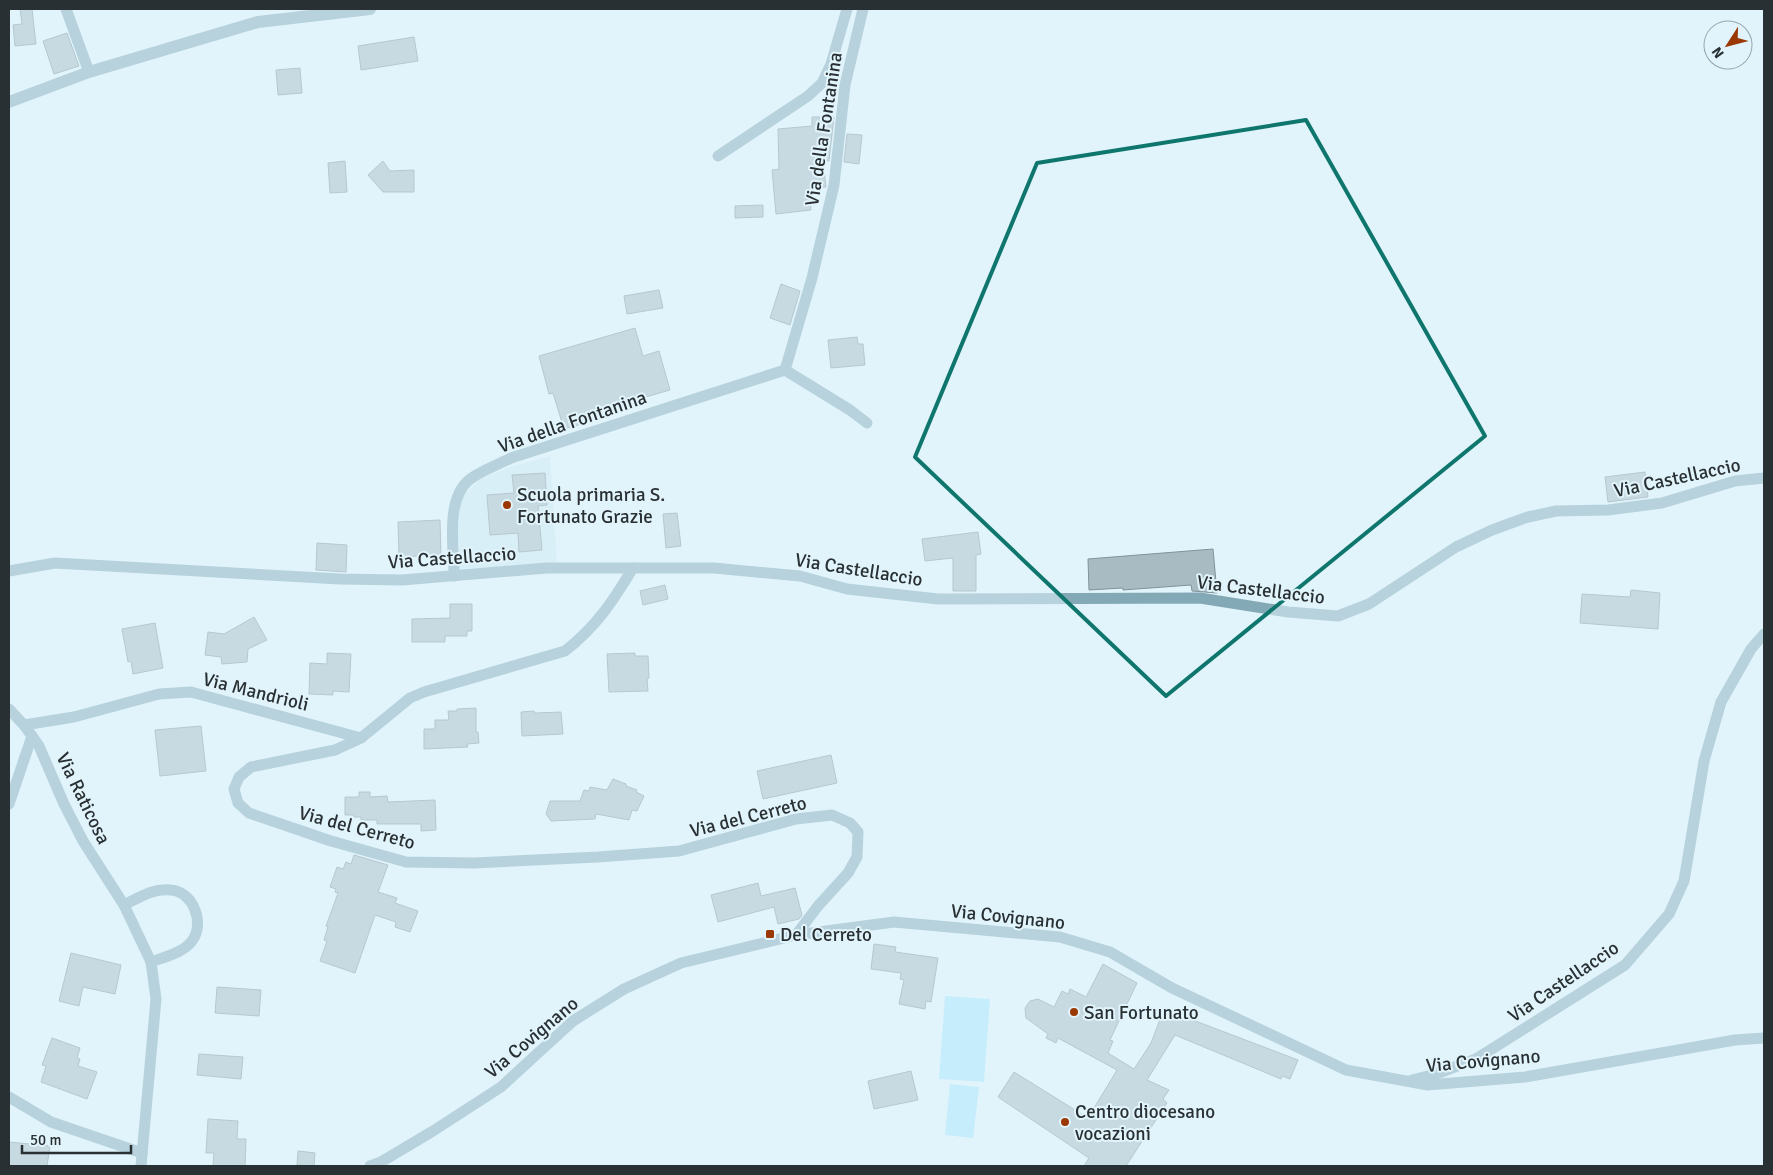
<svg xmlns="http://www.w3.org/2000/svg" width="1773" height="1175" font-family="Signika,sans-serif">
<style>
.built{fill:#cde8f1}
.green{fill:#a5e5fb}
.building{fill:#a9bbc2;stroke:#819399}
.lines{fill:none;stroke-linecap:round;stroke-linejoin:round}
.minor{stroke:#83a9b6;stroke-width:11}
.tertiary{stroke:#83a9b6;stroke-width:12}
.marked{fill:none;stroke:#0f766e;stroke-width:4;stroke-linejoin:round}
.poi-dot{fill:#9b3702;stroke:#e1f4fb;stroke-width:2}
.labels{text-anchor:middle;stroke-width:4;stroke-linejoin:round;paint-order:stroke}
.street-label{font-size:19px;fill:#293033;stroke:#e1f4fb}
.poi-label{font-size:19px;fill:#293033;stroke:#e1f4fb;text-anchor:start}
</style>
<rect width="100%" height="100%" fill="#e1f4fb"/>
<!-- built -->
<polygon class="built" points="550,456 557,563 459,569 457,514 464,495 479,480 510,467"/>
<!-- green -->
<g class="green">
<polygon points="945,996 990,999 984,1082 939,1079"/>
<polygon points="950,1084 979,1087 973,1138 945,1135"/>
</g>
<!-- building -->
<g class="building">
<polygon points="20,9 32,9 36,44 15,46 13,25 22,24"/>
<polygon points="67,33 79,66 54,74 43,41"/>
<polygon points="414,37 418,61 361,70 358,46"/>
<polygon points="300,68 302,93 278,95 276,70"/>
<polygon points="812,117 834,117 829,161 823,160 826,187 809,188 811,210 776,214 772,170 779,169 778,129 812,126"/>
<polygon points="847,134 862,135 859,164 844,162"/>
<polygon points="345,161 347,192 330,193 328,163"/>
<polygon points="383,161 390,171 414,170 414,192 383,192 368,175"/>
<polygon points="763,205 763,217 735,218 735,206"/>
<polygon points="781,284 800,291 790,325 770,318"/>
<polygon points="659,290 663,308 627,314 624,296"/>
<polygon points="635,328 643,356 659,351 670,390 590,413 592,421 564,429 553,393 549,394 539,356"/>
<polygon points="857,337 858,344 863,344 865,365 831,368 828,340"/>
<polygon points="1645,472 1648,497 1608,502 1605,477"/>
<polygon points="545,473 547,505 538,506 542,550 519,552 518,533 490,535 487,495 514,493 512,475"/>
<polygon points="677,513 681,546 666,548 663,514"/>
<polygon points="440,520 441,555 399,557 398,522"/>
<polygon points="978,532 981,554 976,555 976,591 953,591 953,558 925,561 922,539"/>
<polygon points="317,543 347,545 346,572 316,570"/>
<polygon points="1213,549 1217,593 1192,591 1191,585 1123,590 1123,588 1089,590 1088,559"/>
<polygon points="665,585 668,599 643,605 640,591"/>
<polygon points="1631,590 1660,593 1658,629 1580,623 1582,594 1630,597"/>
<polygon points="450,604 472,604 472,631 467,631 467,636 445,636 445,642 412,642 412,619 450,618"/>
<polygon points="254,617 267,640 248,649 247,662 222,664 221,657 205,655 208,632 224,634"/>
<polygon points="155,623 163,668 133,674 131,661 128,662 122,629"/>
<polygon points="327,653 351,654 349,692 333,691 333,695 309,694 310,663 327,664"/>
<polygon points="635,653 635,656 648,656 649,678 647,679 648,691 609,692 607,654"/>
<polygon points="476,708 476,732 478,732 479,743 467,744 468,747 424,749 424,729 435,729 435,720 449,720 448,711 457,711 457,709"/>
<polygon points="534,711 535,713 561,712 563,734 522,736 521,712"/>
<polygon points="201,726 206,771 160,776 155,730"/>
<polygon points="831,755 837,783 763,799 757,771"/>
<polygon points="613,779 626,784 626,786 637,790 636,792 644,796 637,811 632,810 629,820 596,814 595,819 551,821 546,814 550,801 580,801 584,790 589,791 590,787 607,790"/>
<polygon points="359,792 370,792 370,797 387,796 388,802 435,800 436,830 421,831 421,824 377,824 377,820 361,820 361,817 354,817 354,815 345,815 345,797 359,797"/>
<polygon points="354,855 388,865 378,892 397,898 395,903 418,911 410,932 395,927 396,922 375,915 355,973 320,961 327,941 324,940 328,927 326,926 338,893 335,892 336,889 330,887 337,867 343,869 346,862 351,864"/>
<polygon points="758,883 761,896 795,888 802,915 799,919 778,924 774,907 718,922 711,895"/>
<polygon points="874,944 896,947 895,952 938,958 931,1002 926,1001 925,1009 899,1004 904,980 900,979 901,973 871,969"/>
<polygon points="71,953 121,965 115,994 83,987 79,1006 59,1001"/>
<polygon points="1103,964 1137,983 1110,1040 1113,1041 1108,1053 1134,1069 1151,1043 1164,1009 1298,1060 1290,1079 1282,1076 1281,1079 1175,1035 1147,1080 1169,1090 1163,1099 1167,1103 1126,1166 1084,1166 1089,1158 998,1097 1014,1072 1088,1118 1117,1070 1058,1038 1056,1043 1046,1038 1048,1034 1026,1018 1025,1008 1030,1001 1038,999 1054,1007 1062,991 1068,994 1070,989 1086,997"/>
<polygon points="217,987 261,990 259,1016 215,1013"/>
<polygon points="52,1038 80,1048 77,1058 80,1059 78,1066 97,1072 87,1099 41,1082 46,1066 42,1065"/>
<polygon points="199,1054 243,1057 241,1079 197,1075"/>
<polygon points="911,1071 918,1100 874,1109 868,1081"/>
<polygon points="208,1119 238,1121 237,1139 246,1139 245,1166 213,1166 214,1153 206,1153"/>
<polygon points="9,1142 50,1146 47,1166 9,1166"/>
<polygon points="298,1151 315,1153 314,1166 297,1165"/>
</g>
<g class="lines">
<!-- minor -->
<g class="minor">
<polyline points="66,9 89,72"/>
<polyline points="718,156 808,96 822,83 831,64 847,9"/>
<polyline points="785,370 812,278 834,185 845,85 863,9"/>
<path d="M 633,568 C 613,601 596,627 565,651 L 424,692 L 410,698 L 361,738 L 335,750 L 251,767 L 239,777 L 234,789 L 238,803 L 249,813 L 331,841 L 406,862 L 474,863 L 598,857 L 679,851 L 796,819 L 832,815 L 850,823 L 858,832 L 857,857 L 848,873 L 818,906 L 796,935"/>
<polyline points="9,571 55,563 340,579 402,580 547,568 714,568 800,576 847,589 938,599 1200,598 1288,612 1338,616 1369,604 1456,547 1492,530 1528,517 1556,511 1608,510 1662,503 1735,481 1764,478"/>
<path d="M 454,576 C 454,548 445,500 469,480 C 478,472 499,464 511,458 L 785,370 L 850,410 L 867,423"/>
<polyline points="9,709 24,725 39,746 64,804 83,841 124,905 151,962 156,999 141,1166"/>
<polyline points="24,725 74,717 159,694 191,692 361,738"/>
<polyline points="9,804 32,736"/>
<path d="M 124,905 C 140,897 153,888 171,890 C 194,892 205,924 192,941 C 183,953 164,957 151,962"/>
<polyline points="1412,1080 1436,1074 1476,1059 1625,965 1669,914 1684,881 1704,761 1721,702 1751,649 1764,634"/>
<polyline points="9,1097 51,1122 142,1153"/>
<polyline points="370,1166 381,1162 433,1131 501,1087 573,1021 624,989 681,963 796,935 894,922 1060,937 1110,952 1172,988 1346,1070 1428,1085 1525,1077 1735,1040 1764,1038"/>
</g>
<!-- tertiary -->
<polyline class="tertiary" points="9,102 89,72 258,22 370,9"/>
</g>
<!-- marked area -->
<path d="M0 0H1773V1175H0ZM 1306,120 L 1485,436 L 1166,696 L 915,457 L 1037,163 Z" fill="#e1f4fb" fill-opacity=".55" fill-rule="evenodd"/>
<path class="marked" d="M 1306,120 L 1485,436 L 1166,696 L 915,457 L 1037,163 Z"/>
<!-- markers -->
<g class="poi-dot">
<circle cx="507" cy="505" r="5"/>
<rect x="765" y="929" width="10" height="10" rx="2.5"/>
<circle cx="1074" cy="1012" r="5"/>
<circle cx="1065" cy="1122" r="5"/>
</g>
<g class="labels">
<!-- street labels -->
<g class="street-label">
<text transform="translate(823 129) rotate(-81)" y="7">Via della Fontanina</text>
<text transform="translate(572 421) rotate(-19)" y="7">Via della Fontanina</text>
<text transform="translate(1677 477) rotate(-12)" y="7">Via Castellaccio</text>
<text transform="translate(452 557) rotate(-4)" y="7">Via Castellaccio</text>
<text transform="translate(859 569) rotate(9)" y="7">Via Castellaccio</text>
<text transform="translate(1261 589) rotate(7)" y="7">Via Castellaccio</text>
<text transform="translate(256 691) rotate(14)" y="7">Via Mandrioli</text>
<text transform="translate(84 798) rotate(64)" y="7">Via Raticosa</text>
<text transform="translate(748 816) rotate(-14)" y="7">Via del Cerreto</text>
<text transform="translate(357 827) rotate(15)" y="7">Via del Cerreto</text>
<text transform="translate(1008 916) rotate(6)" y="7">Via Covignano</text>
<text transform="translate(1563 981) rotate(-34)" y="7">Via Castellaccio</text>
<text transform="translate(531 1037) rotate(-40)" y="7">Via Covignano</text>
<text transform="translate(1483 1060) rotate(-5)" y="7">Via Covignano</text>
</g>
<!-- poi labels -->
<g class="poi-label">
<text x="517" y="501">Scuola primaria S.<tspan x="517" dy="22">Fortunato Grazie</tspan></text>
<text x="780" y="941">Del Cerreto</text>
<text x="1084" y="1019">San Fortunato</text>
<text x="1075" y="1118">Centro diocesano<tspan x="1075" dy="22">vocazioni</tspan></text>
</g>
</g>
<!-- border -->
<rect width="1773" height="1175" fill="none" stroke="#293033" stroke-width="20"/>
<!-- north arrow -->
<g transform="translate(1728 45) rotate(234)"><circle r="24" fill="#e1f4fb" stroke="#97a6ab"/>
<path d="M0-4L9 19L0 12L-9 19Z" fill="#9b3702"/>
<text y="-8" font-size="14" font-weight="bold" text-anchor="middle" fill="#293033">N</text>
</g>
<!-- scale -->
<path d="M22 1145v8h109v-8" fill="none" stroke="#293033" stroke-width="2.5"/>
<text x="30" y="1145" font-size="15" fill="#293033" stroke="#e1f4fb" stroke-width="4" paint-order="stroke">50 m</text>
</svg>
